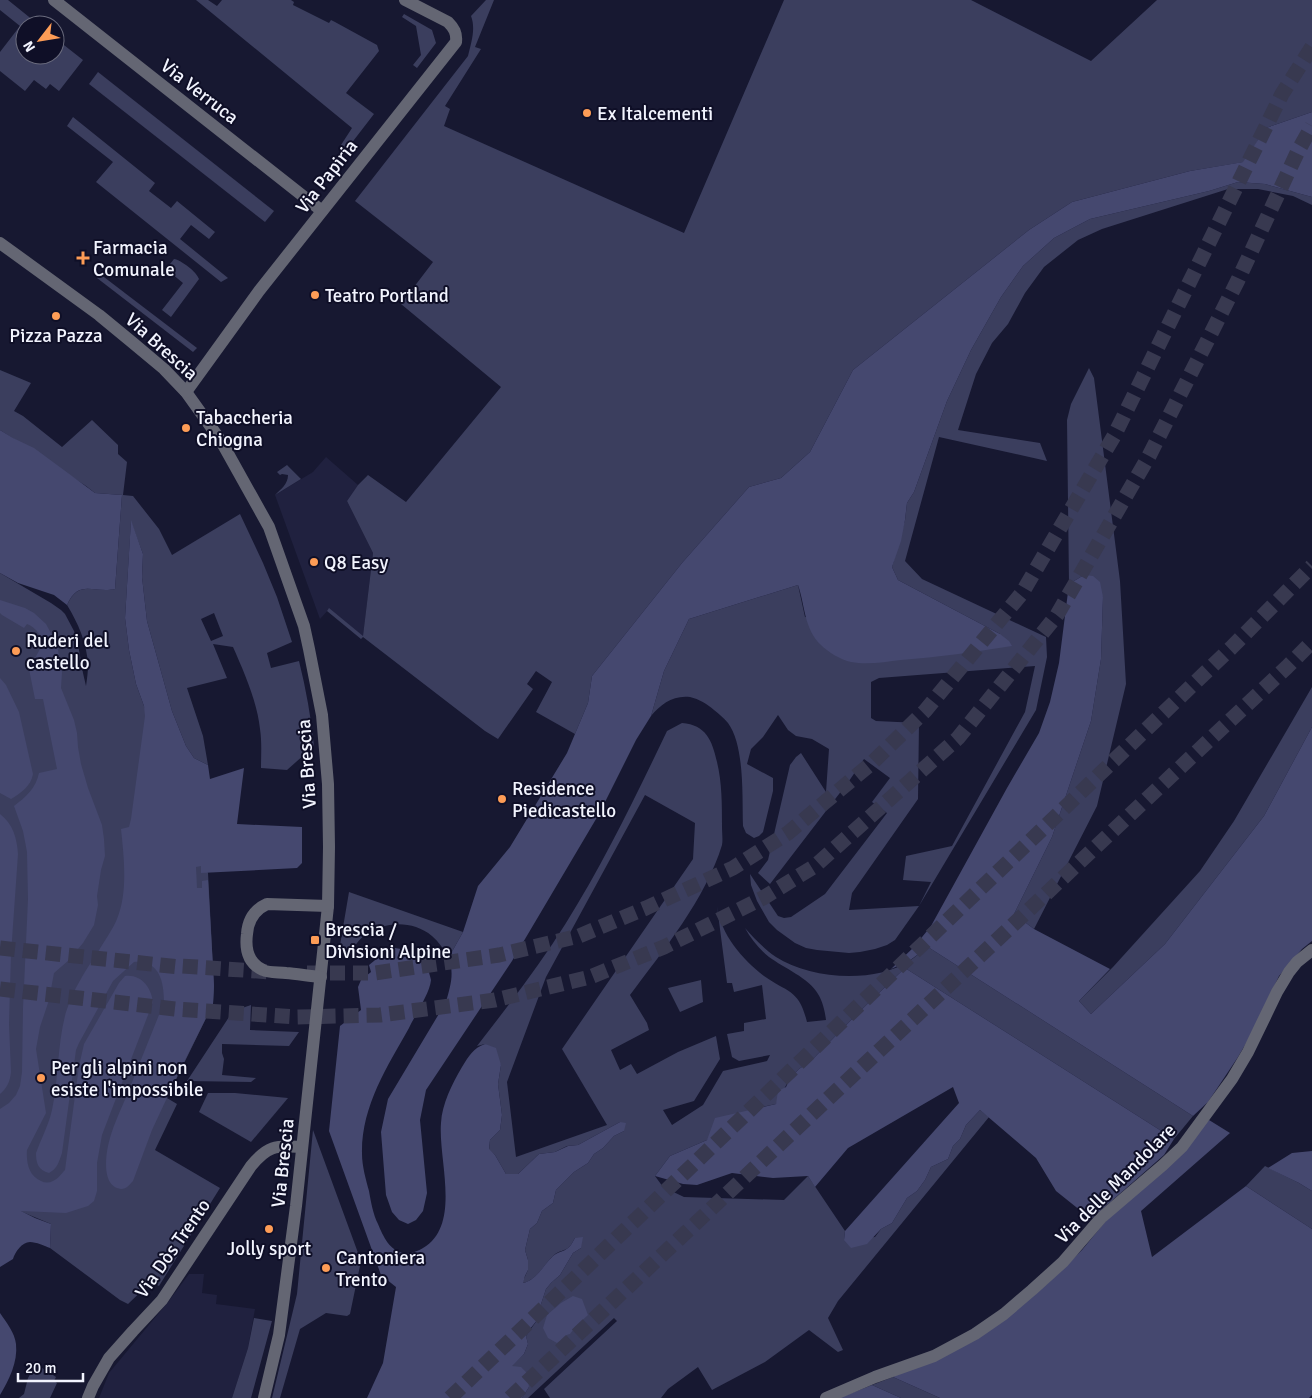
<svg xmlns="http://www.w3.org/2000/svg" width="1312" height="1398" font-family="Signika,sans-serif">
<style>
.built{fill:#20213f}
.green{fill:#3b3e5e;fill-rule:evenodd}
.forest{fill:#45486f}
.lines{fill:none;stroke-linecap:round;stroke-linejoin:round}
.highway-tunnel{stroke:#383950;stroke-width:15;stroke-dasharray:15 8;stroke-linecap:butt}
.minor{stroke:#646673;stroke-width:12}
.poi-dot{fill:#fd9c56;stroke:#0f0f27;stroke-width:2}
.labels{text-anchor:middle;stroke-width:4;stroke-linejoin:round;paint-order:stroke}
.street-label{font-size:19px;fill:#f2f4fe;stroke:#0f0f27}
.poi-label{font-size:19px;fill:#f2f4fe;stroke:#0f0f27;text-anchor:start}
</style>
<rect width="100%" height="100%" fill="#171831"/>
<!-- built -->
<g class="built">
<polygon points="326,457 358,485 347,501 373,553 363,637 329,609 320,619 275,495 313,472"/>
<polygon points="189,1274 204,1274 202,1293 217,1295 216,1304 255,1309 248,1348 232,1398 99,1398 109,1373 168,1302"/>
</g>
<!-- green -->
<g class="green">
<polygon points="0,0 8,0 39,25 25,25 25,55 55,55 55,38 83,60 59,91 50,84 46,89 34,80 25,91 0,71 0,52 20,26 0,10"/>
<polygon points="196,0 208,0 217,6 222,0 291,0 294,2 293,5 329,23 331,20 335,22 377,45 379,51 346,93 374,114 347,149 341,145 352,128"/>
<path d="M 486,0 L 494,0 L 475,47 L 481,49 L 445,106 L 450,109 L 444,126 L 684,233 L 784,0 L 971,0 L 1091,61 L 1157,0 L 1312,0 L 1312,112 L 1266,128 L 1244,162 L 1190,171 L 1072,202 L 1029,230 L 853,370 L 810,452 L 781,478 L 749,487 L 682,563 L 592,676 L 588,703 L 575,734 L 536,712 L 552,682 L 536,671 L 527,684 L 533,689 L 498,739 L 485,731 L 363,637 L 361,639 L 327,611 L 329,608 L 363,636 L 373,553 L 347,501 L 358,485 L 368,475 L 406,502 L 501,387 L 401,304 L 433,262 L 355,201 L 468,56 C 471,43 476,29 471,16 Z"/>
<polygon points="404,14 432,30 436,43 417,68 413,65 421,55 416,26 402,17"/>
<polygon points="98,72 274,211 265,222 89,84"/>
<polygon points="73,117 155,183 149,191 171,208 177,201 215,232 209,239 191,225 180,239 228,278 221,282 96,182 113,162 67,126"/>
<path d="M 1238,182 L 1265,184 L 1312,197 L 1312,205 L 1293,196 L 1258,189 L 1228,189 L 1102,229 L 1078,240 L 1044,267 L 1025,293 L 1008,324 L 992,343 L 976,374 L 958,430 L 1040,443 L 1047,461 L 939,437 L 905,561 L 922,579 L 1046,637 L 1047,657 L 1036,710 L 919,906 L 895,940 L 887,945 L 875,949 L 860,952 L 849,953 L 817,950 L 806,948 L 795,943 L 777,930 L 769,922 L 757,901 L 751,885 L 750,874 L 778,916 L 784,918 L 791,917 L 825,894 L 887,813 L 872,802 L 890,778 L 864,759 L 849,781 L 770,884 L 758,873 L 768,860 L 790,765 L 796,757 L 801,753 L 826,792 L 829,749 L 812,739 L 796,736 L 788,730 L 778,715 L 763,737 L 751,749 L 747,764 L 773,778 L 773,791 L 763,832 L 759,836 L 754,838 L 746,833 L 743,826 C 742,798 745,746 728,723 C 724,718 719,714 714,710 C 707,704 699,699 690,697 C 673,695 661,704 651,716 L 664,671 L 689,619 L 798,585 L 805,617 L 1000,634 L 898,580 L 892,567 L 905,520 L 907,503 L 914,492 L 947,401 L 971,350 L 1001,297 L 1023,266 L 1054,238 L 1090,219 L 1209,191 ZM 1035,666 L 1025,712 L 952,846 L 906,856 L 903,880 L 931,882 L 919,906 L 849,910 L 852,893 L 918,799 L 919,723 L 876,721 L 871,718 L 871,682 L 879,678 Z"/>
<path d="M 174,259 C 181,260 197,272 199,279 L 171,317 L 162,310 L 183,283 L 166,269 Z"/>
<polygon points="100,274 197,348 193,352 97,278"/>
<polygon points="1089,368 1094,378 1120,581 1126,684 1097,806 1034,929 1014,914 1052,837 1091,721 1101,659 1103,597 1084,575 1069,584 1067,420 1071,404"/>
<path d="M 0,370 L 31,383 L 14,411 L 23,416 L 62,447 L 92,420 L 118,445 L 118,454 L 127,462 L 123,495 L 133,496 L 159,529 L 172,555 L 240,514 L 263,563 L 277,597 L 292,642 L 267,653 L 271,668 L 299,661 C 306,689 311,717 314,746 L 287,770 L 261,768 C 261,755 262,742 260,729 C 257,701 244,672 233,647 L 213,644 L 227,678 L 187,688 L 203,736 L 208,765 L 194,758 L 186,746 L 172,711 L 147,621 L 142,577 L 143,554 L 131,522 L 125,618 L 129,650 L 136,684 L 144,706 L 208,873 L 214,986 L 213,1004 L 167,1098 L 177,1104 L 155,1150 L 220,1188 L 159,1286 L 151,1282 L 128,1304 L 120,1300 L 50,1248 L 51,1224 L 20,1211 L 0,1197 L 0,573 L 51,603 L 61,610 L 65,614 L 74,631 L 77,639 L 83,673 L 86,686 C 87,679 88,672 88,665 C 87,643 78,623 67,605 C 79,578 95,594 115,589 L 122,495 L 95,493 L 86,486 L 0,430 ZM 214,613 L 223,636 L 211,641 L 201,619 Z"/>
<path d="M 287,465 L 301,479 L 275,495 C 281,489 288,484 288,475 L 282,474 L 280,475 L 277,472 Z"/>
<polygon points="1312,687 1312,727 1264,816 1165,944 1091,1014 1079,1001 1113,967 1200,871 1234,821"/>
<path d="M 682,723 C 706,725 712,740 717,762 C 722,782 722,805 722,826 C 722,833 723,840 722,845 C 706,898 663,951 630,995 L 647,1023 L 649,1030 L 611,1050 L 620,1070 L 631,1064 L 637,1074 L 678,1052 L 716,1036 L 720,1059 L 694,1101 L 663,1110 L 672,1125 L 703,1105 L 723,1071 L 767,1061 L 770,1055 L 739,1061 L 732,1057 L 727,1034 L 744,1031 L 744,1023 L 766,1019 L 762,985 L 734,992 L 732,983 L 727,983 L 717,906 C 721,935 742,959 764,976 C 788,993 799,989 807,1022 L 826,1020 C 825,1012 823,1002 818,994 C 809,978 784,968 769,957 C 759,949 751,939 745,928 C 754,938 764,949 776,957 C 810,979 874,984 909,961 C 916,957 921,951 928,947 L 1193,1116 L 1174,1139 L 905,968 L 857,1014 L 812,1060 L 799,1069 L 790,1078 L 776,1104 L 758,1108 L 707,1140 L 670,1156 L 655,1176 L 663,1187 L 684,1197 L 784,1200 L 808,1176 L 845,1231 L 844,1240 L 875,1237 L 881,1229 L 892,1223 L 907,1198 L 917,1191 L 925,1180 L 931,1167 L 948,1159 L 953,1146 L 960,1139 L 966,1125 L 980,1110 L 989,1117 L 838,1301 L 828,1318 L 843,1350 L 838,1352 L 809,1330 L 765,1362 L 712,1390 L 698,1367 L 668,1389 L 661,1398 L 550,1398 L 544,1389 L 617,1321 L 614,1318 L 528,1398 L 522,1398 L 529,1387 L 511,1366 L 524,1354 L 528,1344 L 526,1336 L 530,1330 L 538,1319 L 541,1304 L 546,1289 L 551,1283 L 560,1275 L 573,1253 L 581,1248 L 575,1238 C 573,1241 571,1246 568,1248 C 564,1251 558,1251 554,1255 C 544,1264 537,1281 522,1283 L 528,1270 L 528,1260 L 525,1250 L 530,1229 L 537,1223 L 542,1211 L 553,1203 L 556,1190 L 574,1172 L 588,1163 L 594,1154 L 603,1148 L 614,1136 L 624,1131 L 620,1122 L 578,1145 L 567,1146 L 555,1152 L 539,1154 L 518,1174 L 506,1174 L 495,1155 L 489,1150 L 490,1140 L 500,1130 L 502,1115 L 498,1084 L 501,1065 L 485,1044 L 477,1046 C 508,1006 539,966 566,923 C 604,862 636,796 667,731 ZM 645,795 L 695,823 L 693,859 L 562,1049 L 607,1125 L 516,1157 L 507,1082 L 546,977 Z"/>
<path d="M 349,892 L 463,932 L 449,957 C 444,950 439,942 432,936 C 412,920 384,921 364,936 C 352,945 357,952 339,951 Z"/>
<polygon points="701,980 703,1002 680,1012 668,988"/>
<polygon points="251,1005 250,1030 299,1032 289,1046 222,1044 222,1053 224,1059 222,1075 256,1078 251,1082 187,1081 231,1014 236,1010"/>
<polygon points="208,1093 235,1093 288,1098 251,1142 199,1112"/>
<polygon points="313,1130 361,1261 350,1314 347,1316 326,1313 300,1329 280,1398 272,1398 297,1294"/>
<polygon points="1265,1166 1299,1183 1312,1191 1312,1229 1246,1186"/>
<polygon points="254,1318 272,1321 251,1398 232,1398 248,1348"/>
<polygon points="33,1362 56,1377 54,1381 57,1383 50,1398 19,1398 24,1394 28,1378 34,1367"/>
<polygon points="893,1377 940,1398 901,1398 872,1385"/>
</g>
<!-- forest -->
<g class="forest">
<path d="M 1312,112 L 1312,197 L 1265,184 L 1238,182 L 1209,191 L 1090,219 L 1054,238 L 1023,266 L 1001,297 L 971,350 L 947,401 L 914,492 L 907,503 L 905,520 L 901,541 L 892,567 L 898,580 L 1000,634 L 1009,641 L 1012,646 C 975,652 938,657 901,660 C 885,662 867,665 851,662 C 841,660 828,652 821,645 C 804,629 805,605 798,585 L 689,619 L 664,671 L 651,716 L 636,740 L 599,814 L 512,961 L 426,1090 L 420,1120 L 427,1193 L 423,1211 L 416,1220 L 408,1224 L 399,1220 L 392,1212 L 386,1195 L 381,1132 L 388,1099 L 446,1002 C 451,984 454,975 449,957 L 463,932 L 478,886 L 510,847 L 567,753 L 588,703 L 592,676 L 682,563 L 749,487 L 781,478 L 810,452 L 853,370 L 1029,230 L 1072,202 L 1190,171 L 1243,162 L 1266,128 Z"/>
<path d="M 0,430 L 13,438 L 34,448 L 95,493 L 122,495 L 115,589 C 94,594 79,578 67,605 L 54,595 L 18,583 L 0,573 Z"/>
<path d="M 131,520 L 143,554 L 142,577 L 147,621 L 172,711 L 186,746 L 194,758 L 208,765 L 210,779 L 244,768 L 237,824 L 302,827 L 302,863 L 297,868 L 201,873 L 201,866 L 196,867 L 197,888 L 202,888 L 202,881 L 208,880 L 214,986 L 213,1004 L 180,1070 L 152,1130 L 133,1181 C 129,1185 127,1189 121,1189 C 100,1187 106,1151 110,1138 C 114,1124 121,1109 127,1095 C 139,1064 152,1033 164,1002 C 164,981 159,960 134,962 L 113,981 L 79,1043 L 76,1050 L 62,1153 C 59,1162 57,1169 49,1173 C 38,1170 36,1163 36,1153 C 41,1139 49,1124 52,1110 C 59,1078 57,1044 66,1012 C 73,990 85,971 98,952 C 104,941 112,931 117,919 C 128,892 124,858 121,829 L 129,827 L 131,819 L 145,716 L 144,706 L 136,684 L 129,650 L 125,618 Z"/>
<polygon points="1084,575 1093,576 1100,582 1103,597 1101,659 1091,721 1052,837 1014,914 1034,929 1110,969 1079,1001 1091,1014 1165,944 1264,816 1312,727 1312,941 1302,949 1279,976 1252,1033 1238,1057 1208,1102 1193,1116 928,947 909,961 891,969 914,947 931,926 1007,788 1039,733 1050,702 1059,663 1069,584"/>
<path d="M 0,600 L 25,608 L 34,613 L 46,624 L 53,637 L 58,650 L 62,672 L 61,688 L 74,720 L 77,733 L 78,747 L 81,764 L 88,788 L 102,825 L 104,839 L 105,856 L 101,870 L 97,896 L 98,905 L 94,925 L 83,943 L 69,960 L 54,973 L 49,1000 L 40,1027 L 36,1049 L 46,1113 L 27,1150 C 26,1163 29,1176 41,1181 C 45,1183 49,1183 53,1181 C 58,1179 61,1174 65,1170 L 79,1066 L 84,1044 L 119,983 L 125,976 C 141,974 151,987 153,1002 L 102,1135 L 97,1163 L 97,1191 L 94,1201 L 88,1206 L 66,1213 L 21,1211 L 35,1218 L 51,1224 L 50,1248 C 45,1246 36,1242 30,1242 C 22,1242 15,1252 13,1259 L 0,1267 L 0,1109 L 9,1103 L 16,1095 L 20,1086 L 22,1072 L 23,1008 L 28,899 L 27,852 L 23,831 L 14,806 C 26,797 36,788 39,773 L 57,769 L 43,699 L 35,699 L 29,669 L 40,649 L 46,649 C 44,639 36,627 27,624 L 24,628 L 2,615 L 0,613 Z"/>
<path d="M 0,678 L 6,685 L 19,712 L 33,774 C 31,786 21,793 11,799 L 0,793 Z"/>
<path d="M 0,814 C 13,824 17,838 18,854 L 11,954 L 9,1024 L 11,1072 C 10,1082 7,1088 0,1094 Z"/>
<path d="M 395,948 C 411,950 425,956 429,972 C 429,973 431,979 431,980 C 430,993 415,1015 409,1028 C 387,1067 361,1107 362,1154 C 362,1166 366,1180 369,1191 C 371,1202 373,1214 378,1224 C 383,1236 390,1252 405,1253 C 411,1254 418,1251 423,1248 C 462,1225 438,1160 441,1123 C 442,1104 452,1084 462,1067 C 469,1056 473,1048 485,1044 L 496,1048 L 501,1065 L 498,1084 L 502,1115 L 500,1130 L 490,1140 L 489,1149 L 495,1155 L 506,1174 L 518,1174 L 539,1154 L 555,1152 L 568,1146 L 578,1145 L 620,1122 L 626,1123 L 624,1131 L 614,1136 L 603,1148 L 594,1154 L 588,1163 L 574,1172 L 556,1190 L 553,1203 L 542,1211 L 537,1223 L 530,1229 L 525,1250 L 528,1260 L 528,1270 L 525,1276 L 523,1283 C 537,1280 543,1265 553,1256 C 557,1252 563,1252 568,1248 C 571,1246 573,1241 575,1238 L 583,1237 L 581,1248 L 573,1253 L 560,1275 L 551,1283 L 546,1289 L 541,1304 L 538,1319 L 530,1329 L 526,1336 L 528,1344 L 524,1354 L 512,1366 L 521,1367 L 527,1373 L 529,1387 L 522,1398 L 367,1398 L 383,1363 L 396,1287 L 381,1275 L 329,1131 L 340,1026 L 361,1010 L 358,987 L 361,980 L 371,972 L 369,965 L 385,952 Z"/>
<polygon points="905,968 1174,1139 1164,1155 1091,1219 1056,1191 1036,1158 980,1110 966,1125 960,1139 953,1146 948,1159 931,1167 925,1180 917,1191 907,1198 892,1223 881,1229 867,1244 851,1248 844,1240 845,1231 959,1103 953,1087 848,1148 815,1187 808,1176 773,1178 732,1173 697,1185 683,1184 655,1176 670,1156 707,1140 715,1118 776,1104 778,1091 786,1087 790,1078 799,1069 812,1060 857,1014"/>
<polygon points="1209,1120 1230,1133 1141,1211 1152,1257 1246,1186 1312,1229 1312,1395 1309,1398 940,1398 893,1377 1047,1284 1082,1250 1105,1222"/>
<polygon points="1312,1151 1312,1191 1299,1183 1268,1168 1292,1153"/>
<path d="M 573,1296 L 582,1299 L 588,1315 L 576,1326 L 570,1334 C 564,1335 562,1341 557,1343 L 548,1338 L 543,1328 L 547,1315 L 561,1303 Z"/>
<path d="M 0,1313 C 6,1322 15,1333 16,1344 C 18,1362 9,1380 0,1395 Z"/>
<polygon points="872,1385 901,1398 839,1398"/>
</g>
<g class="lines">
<!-- highway-tunnel -->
<g class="highway-tunnel">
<polyline points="0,948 179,967 181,966 272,972"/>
<polyline points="307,973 375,973 499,955 579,936 646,908 733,868 788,833 873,762 925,711 1022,593 1114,436 1282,94 1312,47"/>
<polyline points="0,989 175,1009 297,1017 380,1015 495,1000 590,977 664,947 763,898 815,866 958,738 1057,615 1149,456 1238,280 1298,151 1312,126"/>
<polyline points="450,1398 1231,648 1312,566"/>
<polyline points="510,1398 1287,667 1312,642"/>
</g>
<!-- minor -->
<g class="minor">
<polyline points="54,0 322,211"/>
<polyline points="0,243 99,315 133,343 164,369 186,392 221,441 269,527 304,626 309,649 322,715 328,784 329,847 328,906 296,1206 279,1335 264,1398"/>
<path d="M 186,392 L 259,291 L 456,42 C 457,33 454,28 448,22 L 405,0"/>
<path d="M 321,977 C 309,976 298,974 286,973 C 279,972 269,973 263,970 C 248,963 245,949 247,934 C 248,920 254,910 267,904 L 328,906"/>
<path d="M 88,1398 L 93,1386 L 109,1358 L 133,1331 L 162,1300 L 251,1166 C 269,1144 277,1146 302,1147"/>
<polyline points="826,1398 875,1377 934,1356 975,1334 1004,1314 1032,1290 1063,1262 1101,1218 1163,1165 1182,1147 1232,1079 1248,1052 1277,992 1289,972 1297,962 1312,950"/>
</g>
</g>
<!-- markers -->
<g class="poi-dot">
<circle cx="587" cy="113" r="5"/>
<path d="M80.5 250.5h5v5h5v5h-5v5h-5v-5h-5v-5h5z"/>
<circle cx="315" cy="295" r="5"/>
<circle cx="56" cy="316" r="5"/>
<circle cx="186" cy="428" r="5"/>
<circle cx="314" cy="562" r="5"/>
<circle cx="16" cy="651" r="5"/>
<circle cx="502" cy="799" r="5"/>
<rect x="310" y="935" width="10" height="10" rx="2.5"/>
<circle cx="41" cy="1078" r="5"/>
<circle cx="269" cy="1229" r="5"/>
<circle cx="326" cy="1268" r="5"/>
</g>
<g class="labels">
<!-- street labels -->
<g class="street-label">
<text transform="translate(200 91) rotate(38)" y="7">Via Verruca</text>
<text transform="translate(326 176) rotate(-52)" y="7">Via Papiria</text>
<text transform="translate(162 346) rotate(42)" y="7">Via Brescia</text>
<text transform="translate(306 764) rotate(-94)" y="7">Via Brescia</text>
<text transform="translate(282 1163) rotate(-84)" y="7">Via Brescia</text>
<text transform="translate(1115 1183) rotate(-45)" y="7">Via delle Mandolare</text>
<text transform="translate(172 1248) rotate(-55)" y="7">Via Dòs Trento</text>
</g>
<!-- poi labels -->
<g class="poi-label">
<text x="597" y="120">Ex Italcementi</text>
<text x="93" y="254">Farmacia<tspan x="93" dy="22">Comunale</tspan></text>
<text x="325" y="302">Teatro Portland</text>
<text x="56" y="342" text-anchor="middle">Pizza Pazza</text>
<text x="196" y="424">Tabaccheria<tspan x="196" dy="22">Chiogna</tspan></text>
<text x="324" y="569">Q8 Easy</text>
<text x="26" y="647">Ruderi del<tspan x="26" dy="22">castello</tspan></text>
<text x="512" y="795">Residence<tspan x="512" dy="22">Piedicastello</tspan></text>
<text x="325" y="936">Brescia /<tspan x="325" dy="22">Divisioni Alpine</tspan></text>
<text x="51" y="1074">Per gli alpini non<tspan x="51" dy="22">esiste l'impossibile</tspan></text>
<text x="269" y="1255" text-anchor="middle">Jolly sport</text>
<text x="336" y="1264">Cantoniera<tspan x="336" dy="22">Trento</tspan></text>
</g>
</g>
<!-- north arrow -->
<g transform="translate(40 40) rotate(239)"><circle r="24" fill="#0f0f27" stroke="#6a6b7d"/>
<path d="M0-4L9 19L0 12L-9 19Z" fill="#fd9c56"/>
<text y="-8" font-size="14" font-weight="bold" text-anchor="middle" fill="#f2f4fe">N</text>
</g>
<!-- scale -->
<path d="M18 1373v8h65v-8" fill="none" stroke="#f2f4fe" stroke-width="2.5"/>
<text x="25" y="1373" font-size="15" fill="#f2f4fe" stroke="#0f0f27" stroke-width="4" paint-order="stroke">20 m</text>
</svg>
